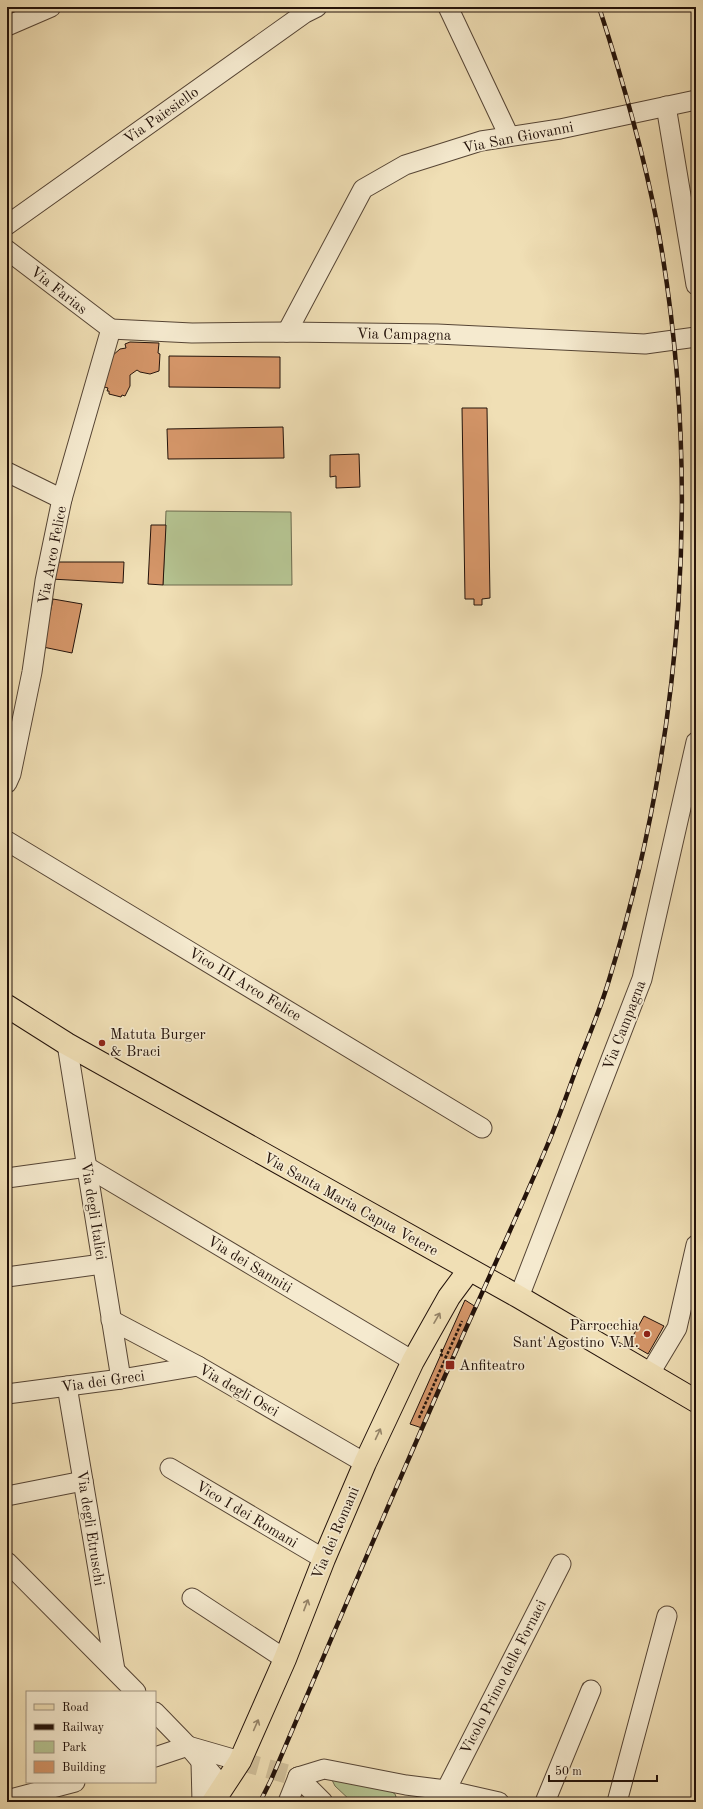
<svg xmlns="http://www.w3.org/2000/svg" width="703" height="1809" font-family="'Old Standard TT',serif">
<style>
.green{fill:#b5c391;stroke:#6c6a4e}
.building{fill:#d59669;stroke:#23120a}
.lines{fill:none;stroke-linecap:round;stroke-linejoin:round}
.minor-tunnel{stroke:#d1c09b;stroke-width:19;stroke-dasharray:19 10;stroke-linecap:butt}
.minor-casing{stroke:#564535;stroke-width:21}
.major-casing{stroke:#23120a;stroke-width:24}
.path{stroke:#23120a;stroke-width:2.5;stroke-dasharray:3 2;stroke-linecap:butt}
.minor{stroke:#f5eacf;stroke-width:19}
.major{stroke:#f0dfb5;stroke-width:22}
.rail-casing{stroke:#23120a;stroke-width:4.5}
.rail{stroke:#f5eacf;stroke-width:3;stroke-dasharray:9;stroke-linecap:butt}
.oneway{stroke:#948368}
.poi-dot{fill:#8f2418;stroke:#f5eacf;stroke-width:1.5}
.labels{text-anchor:middle;stroke-width:3.5;stroke-linejoin:round;paint-order:stroke}
.street-label{font-size:15px;fill:#23120a;stroke:#f5eacf}
.poi-label{font-size:15px;fill:#23120a;stroke:#f5eacf;text-anchor:start}
</style>
<rect width="100%" height="100%" fill="#f0dfb5"/>
<filter id="stains"><feTurbulence type="fractalNoise" baseFrequency=".005" numOctaves="4"/><feColorMatrix values="0 0 0 0 .2 0 0 0 0 .09 0 0 0 0 .02 0 0 0 .5 -.17"/></filter>
<radialGradient id="worn" r=".72"><stop offset=".6" stop-color="#630" stop-opacity="0"/><stop offset="1" stop-color="#630" stop-opacity=".3"/></radialGradient>
<!-- green -->
<g class="green">
<polygon points="166,511 291,512 292,585 163,585"/>
<polygon points="332,1780 389,1790 395,1794 398,1802 352,1802 335,1786"/>
</g>
<!-- building -->
<g class="building">
<polygon points="130,342 159,343 158,353 160,354 159,371 150,374 140,372 137,370 130,375 130,386 125,396 122,395 121,397 109,394 109,391 107,391 108,388 97,385 112,356 120,349 126,348 125,344"/>
<polygon points="169,356 280,357 280,388 169,387"/>
<polygon points="462,408 487,408 490,598 482,599 482,605 474,605 474,599 465,599"/>
<polygon points="283,427 284,458 168,459 167,429"/>
<polygon points="359,454 360,487 336,488 336,476 330,477 330,455"/>
<polygon points="151,525 166,525 163,585 148,584"/>
<polygon points="56,562 124,562 123,583 51,579"/>
<polygon points="53,599 82,604 72,653 43,647"/>
<polygon points="465,1300 476,1307 422,1428 410,1424"/>
<polygon points="644,1316 664,1326 648,1354 629,1343"/>
</g>
<g class="lines">
<!-- minor-tunnel -->
<polyline class="minor-tunnel" points="240,1761 298,1777"/>
<defs>
<g id="minor">
<polyline points="448,7 509,136"/>
<polyline points="7,26 51,7"/>
<polyline points="666,106 696,285"/>
<polyline points="7,225 305,13 317,7"/>
<polyline points="7,250 111,329"/>
<polyline points="111,329 192,333 287,332 437,334 645,344 696,337"/>
<polyline points="287,332 363,189 405,165 481,141 560,129 696,100"/>
<polyline points="7,472 62,499"/>
<polyline points="7,783 11,774 32,672 45,581 62,499 111,329"/>
<polyline points="7,841 482,1128"/>
<polyline points="67,1044 121,1379"/>
<polyline points="7,1178 87,1167 413,1361"/>
<polyline points="7,1277 102,1264"/>
<polyline points="519,1297 642,979 696,742"/>
<polyline points="111,1320 198,1366 365,1463"/>
<polyline points="650,1373 677,1328 696,1245"/>
<polyline points="67,1386 115,1670"/>
<polyline points="7,1394 121,1379 198,1366"/>
<polyline points="170,1468 324,1559"/>
<polyline points="7,1496 83,1481"/>
<polyline points="7,1562 136,1692"/>
<polyline points="192,1598 285,1659"/>
<polyline points="155,1712 188,1746 223,1787"/>
<polyline points="188,1746 240,1761"/>
<polyline points="155,1757 188,1746"/>
<polyline points="201,1762 202,1802"/>
<polyline points="298,1777 324,1769 406,1785 446,1790 499,1802"/>
<polyline points="298,1777 323,1802"/>
<polyline points="446,1790 561,1564"/>
<polyline points="7,1800 75,1782"/>
<polyline points="288,1802 298,1777"/>
<polyline points="545,1802 591,1690"/>
<polyline points="617,1802 667,1616"/>
</g>
<g id="major">
<polyline points="7,1006 67,1044 519,1297 696,1401"/>
<polyline points="213,1802 240,1761 285,1659 324,1559 365,1463 413,1361 449,1297 469,1270"/>
</g>
</defs>
<!-- minor casing -->
<use href="#minor" class="minor-casing"/>
<!-- major casing -->
<use href="#major" class="major-casing"/>
<!-- path -->
<g class="path">
<polyline points="442,1349 441,1355 446,1357"/>
<polyline points="419,1418 462,1321"/>
</g>
<!-- minor -->
<use href="#minor" class="minor"/>
<!-- major -->
<use href="#major" class="major"/>
<defs>
<path id="rail" d="M 260,1802 L 271,1780 C 332,1637 393,1493 456,1351 C 486,1283 518,1215 547,1146 C 559,1118 569,1088 580,1059 C 590,1033 601,1007 609,980 C 684,737 703,474 657,223 C 643,150 622,78 599,7"/>
</defs>
<!-- rail casing -->
<use href="#rail" class="rail-casing"/>
<!-- rail -->
<use href="#rail" class="rail"/>
</g>
<!-- one-way arrows -->
<defs><path id="oneway-shaft" d="M-6 0H5M1.5-3L5.5 0L1.5 3" fill="none" stroke-width="1.6" stroke-linecap="round" stroke-linejoin="round"/></defs>
<g class="oneway">
<use href="#oneway-shaft" transform="translate(437 1318) rotate(-60)"/>
<use href="#oneway-shaft" transform="translate(378 1434) rotate(-65)"/>
<use href="#oneway-shaft" transform="translate(306 1605) rotate(-69)"/>
<use href="#oneway-shaft" transform="translate(256 1725) rotate(-66)"/>
</g>
<!-- markers -->
<g class="poi-dot">
<circle cx="102" cy="1043" r="4"/>
<circle cx="647" cy="1334" r="4"/>
<rect x="445" y="1360" width="10" height="10" rx="2"/>
</g>
<g class="labels">
<!-- street labels -->
<g class="street-label">
<text transform="translate(161 115) rotate(-35)" y="5">Via Paiesiello</text>
<text transform="translate(518 137) rotate(-11)" y="5">Via San Giovanni</text>
<text transform="translate(59 290) rotate(38)" y="5">Via Farias</text>
<text transform="translate(404 334) rotate(1)" y="5">Via Campagna</text>
<text transform="translate(52 555) rotate(-79)" y="5">Via Arco Felice</text>
<text transform="translate(245 984) rotate(31)" y="5">Vico III Arco Felice</text>
<text transform="translate(624 1025) rotate(-69)" y="5">Via Campagna</text>
<text transform="translate(351 1204) rotate(29)" y="5">Via Santa Maria Capua Vetere</text>
<text transform="translate(94 1211) rotate(81)" y="5">Via degli Italici</text>
<text transform="translate(250 1264) rotate(31)" y="5">Via dei Sanniti</text>
<text transform="translate(103 1381) rotate(-8)" y="5">Via dei Greci</text>
<text transform="translate(239 1390) rotate(30)" y="5">Via degli Osci</text>
<text transform="translate(247 1514) rotate(31)" y="5">Vico I dei Romani</text>
<text transform="translate(91 1528) rotate(81)" y="5">Via degli Etruschi</text>
<text transform="translate(335 1533) rotate(-67)" y="5">Via dei Romani</text>
<text transform="translate(503 1677) rotate(-63)" y="5">Vicolo Primo delle Fornaci</text>
</g>
<!-- poi labels -->
<g class="poi-label">
<text x="110" y="1039">Matuta Burger<tspan x="110" dy="17">&amp; Braci</tspan></text>
<text x="639" y="1330" text-anchor="end">Parrocchia<tspan x="639" dy="17">Sant'Agostino V.M.</tspan></text>
<text x="459" y="1370">Anfiteatro</text>
</g>
</g>
<!-- margin -->
<rect width="703" height="1809" fill="none" stroke="#f0dfb5" stroke-width="24"/>
<rect x="8" y="8" width="687" height="1793" fill="none" stroke="#23120a" stroke-width="2"/>
<rect x="12" y="12" width="679" height="1785" fill="none" stroke="#23120a"/>
<!-- legend -->
<rect x="26" y="1691" width="130" height="92" fill="#f5eacf" stroke="#a19480"/>
<rect x="34" y="1704" width="20" height="6" fill="#f0dfb5" stroke="#a19480"/>
<text x="62" y="1711" font-size="12" fill="#23120a">Road</text>
<rect x="34" y="1724" width="20" height="6" fill="#23120a" stroke="#a19480"/>
<text x="62" y="1731" font-size="12" fill="#23120a">Railway</text>
<rect x="34" y="1741" width="20" height="12" fill="#b5c391" stroke="#a19480"/>
<text x="62" y="1751" font-size="12" fill="#23120a">Park</text>
<rect x="34" y="1761" width="20" height="12" fill="#d59669" stroke="#a19480"/>
<text x="62" y="1771" font-size="12" fill="#23120a">Building</text>
<!-- scale -->
<path d="M549 1775v6h108v-6" fill="none" stroke="#23120a" stroke-width="2"/>
<text x="555" y="1775" font-size="12" fill="#23120a" stroke="#f5eacf" stroke-width="3" paint-order="stroke">50 m</text>
<rect width="100%" height="100%" filter="url(#stains)"/>
<rect width="100%" height="100%" fill="url(#worn)"/>
</svg>
